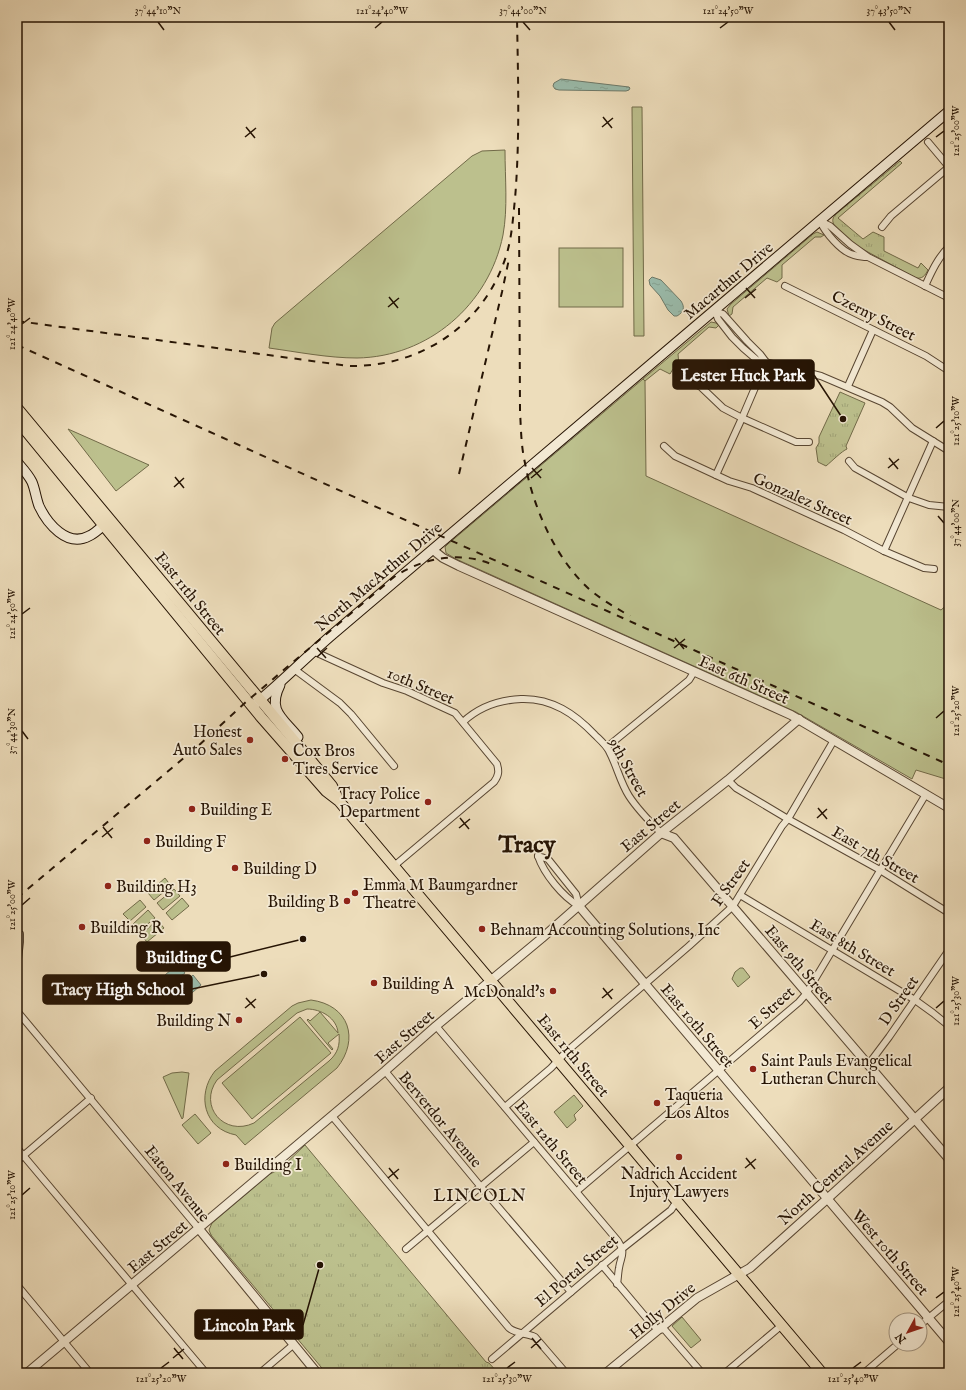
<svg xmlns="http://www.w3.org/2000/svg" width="966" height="1390" font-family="'IM FELL English',serif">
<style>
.grass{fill:#bcc08d;stroke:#716a48;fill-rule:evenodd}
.park{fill:url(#park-tufts);stroke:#716a48}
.water{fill:url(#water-ripples);stroke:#6c7969}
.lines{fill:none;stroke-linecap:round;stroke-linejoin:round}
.minor-casing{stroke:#584632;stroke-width:8}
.tertiary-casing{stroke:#584632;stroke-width:10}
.secondary-casing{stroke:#261404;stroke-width:11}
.primary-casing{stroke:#261404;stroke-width:12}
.minor{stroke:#f3e9d3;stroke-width:6}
.tertiary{stroke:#f3e9d3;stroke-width:8}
.secondary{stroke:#f3e9d3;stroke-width:9}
.primary{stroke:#edddbb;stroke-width:10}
.rail{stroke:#261404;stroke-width:2;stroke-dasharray:7 7;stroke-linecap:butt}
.ticks{fill:none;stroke:#261404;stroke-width:1.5}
.poi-dot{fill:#8f2418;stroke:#f3e9d3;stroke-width:1.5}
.labels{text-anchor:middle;stroke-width:3.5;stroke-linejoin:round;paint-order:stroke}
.street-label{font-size:16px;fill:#261404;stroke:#f3e9d3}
.poi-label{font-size:16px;fill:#261404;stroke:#f3e9d3;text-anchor:start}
.neighbourhood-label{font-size:17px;letter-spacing:1px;fill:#261404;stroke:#f3e9d3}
.town-label{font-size:24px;font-weight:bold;fill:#261404;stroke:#f3e9d3}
.leader{fill:none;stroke:#261404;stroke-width:1.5}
.callout-dot{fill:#261404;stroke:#f3e9d3;stroke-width:1.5}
.callout{fill:#261404;stroke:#261404;stroke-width:1.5}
.callout-label{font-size:17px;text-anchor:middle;font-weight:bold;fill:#fff}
.neatline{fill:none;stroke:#261404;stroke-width:1.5}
.ticks-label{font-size:10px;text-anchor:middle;fill:#261404}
</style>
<defs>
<pattern id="park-tufts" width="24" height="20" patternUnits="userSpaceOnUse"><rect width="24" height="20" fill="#bcc08d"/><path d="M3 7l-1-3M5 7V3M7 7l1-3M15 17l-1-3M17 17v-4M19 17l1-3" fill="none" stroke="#a1a478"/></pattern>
<pattern id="water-ripples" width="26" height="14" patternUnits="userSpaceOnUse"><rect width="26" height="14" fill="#9abcac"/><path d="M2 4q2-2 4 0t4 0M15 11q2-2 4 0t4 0" fill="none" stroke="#85a192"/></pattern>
</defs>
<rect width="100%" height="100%" fill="#edddbb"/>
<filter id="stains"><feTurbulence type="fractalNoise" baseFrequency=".005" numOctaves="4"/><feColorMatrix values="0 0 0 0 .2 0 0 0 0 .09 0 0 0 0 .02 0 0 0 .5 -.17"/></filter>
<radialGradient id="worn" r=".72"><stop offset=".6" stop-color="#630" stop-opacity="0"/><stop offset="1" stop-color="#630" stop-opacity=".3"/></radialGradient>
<!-- grass -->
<g class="grass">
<polygon points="632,107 642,107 644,336 634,336"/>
<path d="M 505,150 C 505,178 508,208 503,235 C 489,305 428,357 357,358 C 328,358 298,352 269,348 L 272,328 L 275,323 L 472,156 L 482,151 Z"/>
<rect x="559" y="248" width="64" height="59"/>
<polygon points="643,379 645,381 646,476 941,610 949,603 949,780 916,770 912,779 796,712 456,559 446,553 445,547 448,544"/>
<polygon points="68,429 149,465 116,491"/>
<polygon points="165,878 171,886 154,900 148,893"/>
<polygon points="174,889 180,896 163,910 157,903"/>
<polygon points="182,898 189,906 172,920 166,913"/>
<polygon points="140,900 146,907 130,921 123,914"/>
<polygon points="148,910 155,918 138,932 132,925"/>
<polygon points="157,920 164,928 147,942 141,935"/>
<polygon points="740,968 743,968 750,977 738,987 732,979 735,972"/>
<path d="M 311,1000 C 349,1005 360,1039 337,1068 L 245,1145 L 236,1135 C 204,1129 196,1095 215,1071 L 292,1006 L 298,1003 ZM 307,1009 C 321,1009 337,1018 338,1033 L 320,1012 L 310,1021 L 308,1019 L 307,1020 L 332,1050 L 333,1049 L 328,1043 L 339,1034 C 340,1045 338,1053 329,1061 L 254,1123 C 224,1137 198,1106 217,1080 L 297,1013 Z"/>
<polygon points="300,1017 331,1053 252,1119 222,1083"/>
<polygon points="182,1072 189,1073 183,1118 182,1119 163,1077 172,1073"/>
<polygon points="574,1095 583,1106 574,1115 576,1120 567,1128 554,1112"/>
<polygon points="195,1114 211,1133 198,1144 182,1125"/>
<polygon points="682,1317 701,1340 691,1348 672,1326"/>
</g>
<!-- park -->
<g class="park">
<path d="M 900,161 L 902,163 L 838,218 L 863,239 L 873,232 L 884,237 L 884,251 L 918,268 L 921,263 L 928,270 C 925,276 922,279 916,278 L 855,245 L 835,226 C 832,222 832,219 835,215 Z"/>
<polygon points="817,232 824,235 821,237 815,237 782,265 782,278 777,282 767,278 733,307 732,314 729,316 727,309 731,304 813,234"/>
<polygon points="711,322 716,323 719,325 716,328 709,327 678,354 679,366 673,369 670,374 660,369 645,381 643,379"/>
<path d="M 840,392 L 865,403 L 846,446 L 847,449 C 842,451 832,461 826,466 L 818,462 L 816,448 L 819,443 L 819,437 Z"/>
<polygon points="305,1145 486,1362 489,1363 498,1373 326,1373 211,1235 209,1230 212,1223 270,1174 280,1169"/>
</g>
<!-- water -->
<g class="water">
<polygon points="561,79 629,87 630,88 629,90 626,91 559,90 555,89 553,86 554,83"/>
<path d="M 652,277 L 661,280 L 681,301 C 685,307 684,312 677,316 L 674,316 L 668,310 L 660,296 L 650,285 L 649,280 Z"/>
<polygon points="178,964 185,973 172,983 165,975"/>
<polygon points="193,975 201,985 185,999 177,989"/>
</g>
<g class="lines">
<defs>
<g id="minor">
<polyline points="928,142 949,167"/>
<polyline points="820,221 830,226 850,244 868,257 949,298"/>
<path d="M 820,221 C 825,232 841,252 854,255 C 858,256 863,257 867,257"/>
<polyline points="882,227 891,216 949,167"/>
<polyline points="785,286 926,356 949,371"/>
<path d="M 925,286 C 931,273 938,257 949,247"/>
<polyline points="715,311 718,319 732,337 743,348 757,360 821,376 882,402 890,407 912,428 949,451"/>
<polyline points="715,311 723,314 747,341 760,354 766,362"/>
<polyline points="681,377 701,387 723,408 742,418 796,442 809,442"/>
<polyline points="848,386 873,330"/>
<polyline points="664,446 675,456 729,481 752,488 844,530 884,551 924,568 934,569"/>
<polyline points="849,461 855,468 909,498 929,505 949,507"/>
<polyline points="716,475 742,418 766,362"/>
<polyline points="884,551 933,441"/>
<path d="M 313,651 L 383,683 L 407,691 L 455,713 L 497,764 C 499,771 499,775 494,782 L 394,866"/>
<polyline points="294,669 340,703 351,714 394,766"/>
<path d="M 463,722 C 480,706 499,700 521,699 C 552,698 575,714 595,735 C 600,740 606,745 609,751 C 617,766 620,782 629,796 C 638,810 649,821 661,833"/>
<polyline points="607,747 689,680 694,672"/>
<polyline points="728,780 736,788 788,819 880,870 949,913"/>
<polyline points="538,856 548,859 576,894 579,906"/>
<path d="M 538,856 C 544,874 563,897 579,906"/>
<polyline points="740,895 915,1000 933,1013 949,1026"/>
<polyline points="17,967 20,942 20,934"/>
<polyline points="17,1011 199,1229"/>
<path d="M 436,1026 L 618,1241 C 626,1254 621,1255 619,1268 C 618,1273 618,1279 617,1284"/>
<polyline points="868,1065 889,1037 949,950"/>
<polyline points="385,1071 481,1187 571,1292"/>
<polyline points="505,1107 551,1068 566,1052 689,946 733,906 782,826 788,819 834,740"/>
<path d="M 332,1116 L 509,1328 C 516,1334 527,1333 535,1337 L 566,1373"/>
<polyline points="17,1148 206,1373"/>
<polyline points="17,1161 91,1098"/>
<polyline points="577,1191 799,1002 806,994 926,794"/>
<polyline points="406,1249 534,1142"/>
<polyline points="602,1265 649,1321 658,1330 664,1329 702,1373"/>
<polyline points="17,1285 90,1373"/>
<polyline points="920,1325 949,1301"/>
<polyline points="492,1359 623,1248 671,1210 677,1201"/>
<polyline points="260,1373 293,1345"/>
<polyline points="725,1373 782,1325"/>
<polyline points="864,1373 898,1344"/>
</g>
<g id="tertiary">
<polyline points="433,550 443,558 459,566 791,715 949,808"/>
<polyline points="661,833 674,838 949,1159"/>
<polyline points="579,906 949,1342"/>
<polyline points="199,1229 317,1373"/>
<polyline points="27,1373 385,1071 436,1026 542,938 661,833 728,780 799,719"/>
<polyline points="606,1373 697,1298 750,1268 827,1199 949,1088"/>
</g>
<g id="secondary">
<path d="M 17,462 C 22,468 28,474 32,482 C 35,489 36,498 39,506 C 47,523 67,548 89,536 C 96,533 102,526 108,521"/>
<path d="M 280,685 C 267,711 283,718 298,737"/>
<path d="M 255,704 C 282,682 306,657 333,634 L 949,111"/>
</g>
<g id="primary">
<polyline points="17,408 332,786 338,799"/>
<polyline points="17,420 261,717 326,791 339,801 344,807 822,1373"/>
</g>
</defs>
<!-- minor casing -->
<use href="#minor" class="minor-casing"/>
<!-- tertiary casing -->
<use href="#tertiary" class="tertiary-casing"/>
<!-- secondary casing -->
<use href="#secondary" class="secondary-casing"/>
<!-- primary casing -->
<use href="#primary" class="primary-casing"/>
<!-- minor -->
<use href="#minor" class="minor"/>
<!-- tertiary -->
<use href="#tertiary" class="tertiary"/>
<!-- secondary -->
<use href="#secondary" class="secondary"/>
<!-- primary -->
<use href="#primary" class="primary"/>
<!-- rail -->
<g class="rail">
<path d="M 519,208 L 520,411 C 521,428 521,446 525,463 C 533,507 555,558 589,589 C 602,600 616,608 630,616"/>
<path d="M 17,321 L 349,366 C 422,367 486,324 507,253 C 512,236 513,217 515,199 C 520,139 518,78 517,17"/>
<polyline points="17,345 949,765"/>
<polyline points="459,474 502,292 509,259"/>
<path d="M 17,898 L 198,746 L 247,701 L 394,577 C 422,558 460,551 491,564"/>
</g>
</g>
<!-- ticks -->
<path class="ticks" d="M 158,22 L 164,30M 523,22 L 530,30M 889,22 L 895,30M 375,28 L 382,22M 720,28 L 728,22M 603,117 L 612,128M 246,127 L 255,138M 602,127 L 613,118M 245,137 L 256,128M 936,137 L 944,131M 746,288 L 755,298M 389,297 L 398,308M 745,298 L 756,289M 388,307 L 399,298M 22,324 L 30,318M 936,428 L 944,421M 889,458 L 898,469M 532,468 L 541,478M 888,468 L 899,459M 175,477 L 184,488M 531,478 L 542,469M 174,487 L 184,478M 938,516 L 944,523M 22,614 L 30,608M 675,638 L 684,649M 317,648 L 326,658M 674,648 L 685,639M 317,657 L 327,648M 936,718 L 944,711M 22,731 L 28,739M 818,808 L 827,819M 460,818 L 469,829M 817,818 L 827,809M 103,827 L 112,838M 459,828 L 470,819M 102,837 L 113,828M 22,905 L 30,898M 603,988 L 612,999M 246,998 L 255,1008M 602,998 L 613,989M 245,1008 L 256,999M 936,1008 L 944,1001M 746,1158 L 755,1169M 389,1168 L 398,1179M 745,1168 L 756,1159M 388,1178 L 399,1169M 22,1195 L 30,1188M 936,1298 L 944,1292M 532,1338 L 541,1349M 174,1348 L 183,1359M 531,1348 L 541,1339M 173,1358 L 184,1349M 161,1368 L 169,1362M 507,1368 L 515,1362M 853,1368 L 861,1362"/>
<!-- markers -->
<g class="poi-dot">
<circle cx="250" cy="740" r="4"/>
<circle cx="285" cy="759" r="4"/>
<circle cx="428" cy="802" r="4"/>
<circle cx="192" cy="809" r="4"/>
<circle cx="147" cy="841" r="4"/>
<circle cx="235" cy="868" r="4"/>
<circle cx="108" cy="886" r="4"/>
<circle cx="355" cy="893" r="4"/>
<circle cx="347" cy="901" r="4"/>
<circle cx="82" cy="927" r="4"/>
<circle cx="482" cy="929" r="4"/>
<circle cx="374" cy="983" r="4"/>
<circle cx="553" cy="991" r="4"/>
<circle cx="239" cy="1020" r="4"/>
<circle cx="753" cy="1069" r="4"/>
<circle cx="657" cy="1103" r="4"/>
<circle cx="679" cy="1157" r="4"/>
<circle cx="226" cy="1164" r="4"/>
</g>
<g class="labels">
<!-- street labels -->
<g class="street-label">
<text transform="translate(728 280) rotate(-40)" y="6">Macarthur Drive</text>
<text transform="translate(874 315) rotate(27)" y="6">Czerny Street</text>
<text transform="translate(803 498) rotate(24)" y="6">Gonzalez Street</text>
<text transform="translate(378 576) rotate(-40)" y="6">North MacArthur Drive</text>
<text transform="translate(191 593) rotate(51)" y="6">East 11th Street</text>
<text transform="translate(744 679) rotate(24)" y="6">East 6th Street</text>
<text transform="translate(421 685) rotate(23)" y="6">10th Street</text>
<text transform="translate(629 767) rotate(61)" y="6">9th Street</text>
<text transform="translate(650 825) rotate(-40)" y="6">East Street</text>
<text transform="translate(876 854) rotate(30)" y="6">East 7th Street</text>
<text transform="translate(730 882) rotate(-54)" y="6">F Street</text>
<text transform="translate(853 947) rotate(31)" y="6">East 8th Street</text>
<text transform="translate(800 964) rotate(50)" y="6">East 9th Street</text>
<text transform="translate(898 1000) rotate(-55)" y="6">D Street</text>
<text transform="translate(771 1007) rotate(-42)" y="6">E Street</text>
<text transform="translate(698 1025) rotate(50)" y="6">East 10th Street</text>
<text transform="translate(404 1036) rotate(-41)" y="6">East Street</text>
<text transform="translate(574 1055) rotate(50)" y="6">East 11th Street</text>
<text transform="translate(441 1119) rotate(50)" y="6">Berverdor Avenue</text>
<text transform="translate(552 1142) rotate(50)" y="6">East 12th Street</text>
<text transform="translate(835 1172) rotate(-42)" y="6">North Central Avenue</text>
<text transform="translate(178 1183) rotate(51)" y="6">Eaton Avenue</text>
<text transform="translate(157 1246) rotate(-40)" y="6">East Street</text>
<text transform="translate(891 1252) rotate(49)" y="6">West 10th Street</text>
<text transform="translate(576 1270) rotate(-40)" y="6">El Portal Street</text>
<text transform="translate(662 1310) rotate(-39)" y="6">Holly Drive</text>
</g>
<!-- poi labels -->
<g class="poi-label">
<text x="242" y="737" text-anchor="end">Honest<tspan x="242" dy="18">Auto Sales</tspan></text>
<text x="293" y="756">Cox Bros<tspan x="293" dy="18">Tires Service</tspan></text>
<text x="420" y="799" text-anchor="end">Tracy Police<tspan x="420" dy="18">Department</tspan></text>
<text x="200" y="815">Building E</text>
<text x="155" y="847">Building F</text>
<text x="243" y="874">Building D</text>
<text x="363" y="890">Emma M Baumgardner<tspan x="363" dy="18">Theatre</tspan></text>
<text x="116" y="892">Building H3</text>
<text x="339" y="907" text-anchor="end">Building B</text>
<text x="90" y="933">Building R</text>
<text x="490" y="935">Behnam Accounting Solutions, Inc</text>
<text x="382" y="989">Building A</text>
<text x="545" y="997" text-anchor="end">McDonald's</text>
<text x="231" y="1026" text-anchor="end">Building N</text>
<text x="761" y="1066">Saint Pauls Evangelical<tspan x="761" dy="18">Lutheran Church</tspan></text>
<text x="665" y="1100">Taqueria<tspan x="665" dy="18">Los Altos</tspan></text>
<text x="234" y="1170">Building I</text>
<text x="679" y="1179" text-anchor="middle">Nadrich Accident<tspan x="679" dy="18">Injury Lawyers</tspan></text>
</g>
<!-- neighbourhood labels -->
<g class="neighbourhood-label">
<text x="480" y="1201">LINCOLN</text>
</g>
<!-- town labels -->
<g class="town-label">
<text x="527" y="852">Tracy</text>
</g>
</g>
<!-- callouts -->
<path class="leader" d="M843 419L814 375M303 939L230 957M264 974L192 989M320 1265L303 1325"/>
<g class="callout-dot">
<circle cx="843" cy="419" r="4"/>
<circle cx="303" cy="939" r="4"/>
<circle cx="264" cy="974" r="4"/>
<circle cx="320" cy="1265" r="4"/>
</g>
<g class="callout">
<rect x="673" y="360" width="141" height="29" rx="4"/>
<rect x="137" y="942" width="93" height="29" rx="4"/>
<rect x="43" y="975" width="149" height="29" rx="4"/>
<rect x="195" y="1310" width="108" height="29" rx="4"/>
</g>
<g class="callout-label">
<text x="743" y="381">Lester Huck Park</text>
<text x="184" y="963">Building C</text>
<text x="118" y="995">Tracy High School</text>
<text x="249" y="1331">Lincoln Park</text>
</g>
<!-- margin -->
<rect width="966" height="1390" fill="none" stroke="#edddbb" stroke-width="44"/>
<!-- north arrow -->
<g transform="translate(908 1332) rotate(230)"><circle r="19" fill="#f3e9d3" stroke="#a19480"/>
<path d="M0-3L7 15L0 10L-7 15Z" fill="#8f2418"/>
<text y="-6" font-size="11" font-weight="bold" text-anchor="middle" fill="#261404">N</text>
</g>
<rect x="22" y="22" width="922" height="1346" class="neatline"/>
<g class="ticks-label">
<text x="158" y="14">37°44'10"N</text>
<text x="382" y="14">121°24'40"W</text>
<text x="523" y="14">37°44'00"N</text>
<text x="728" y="14">121°24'50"W</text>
<text x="889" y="14">37°43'50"N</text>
<text transform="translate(955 131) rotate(-90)" y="4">121°25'00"W</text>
<text transform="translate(11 324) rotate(-90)" y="4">121°24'40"W</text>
<text transform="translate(955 421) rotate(-90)" y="4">121°25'10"W</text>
<text transform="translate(955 523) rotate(-90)" y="4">37°44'00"N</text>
<text transform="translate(11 614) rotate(-90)" y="4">121°24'50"W</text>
<text transform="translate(955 711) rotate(-90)" y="4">121°25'20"W</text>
<text transform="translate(11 731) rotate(-90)" y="4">37°44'30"N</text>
<text transform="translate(11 905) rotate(-90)" y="4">121°25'00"W</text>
<text transform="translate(955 1001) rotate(-90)" y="4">121°25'30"W</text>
<text transform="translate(11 1195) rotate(-90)" y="4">121°25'10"W</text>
<text transform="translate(955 1292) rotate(-90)" y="4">121°25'40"W</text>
<text x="161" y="1382">121°25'20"W</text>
<text x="507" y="1382">121°25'30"W</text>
<text x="853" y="1382">121°25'40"W</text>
</g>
<rect width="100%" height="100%" filter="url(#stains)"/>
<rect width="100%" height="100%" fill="url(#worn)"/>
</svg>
